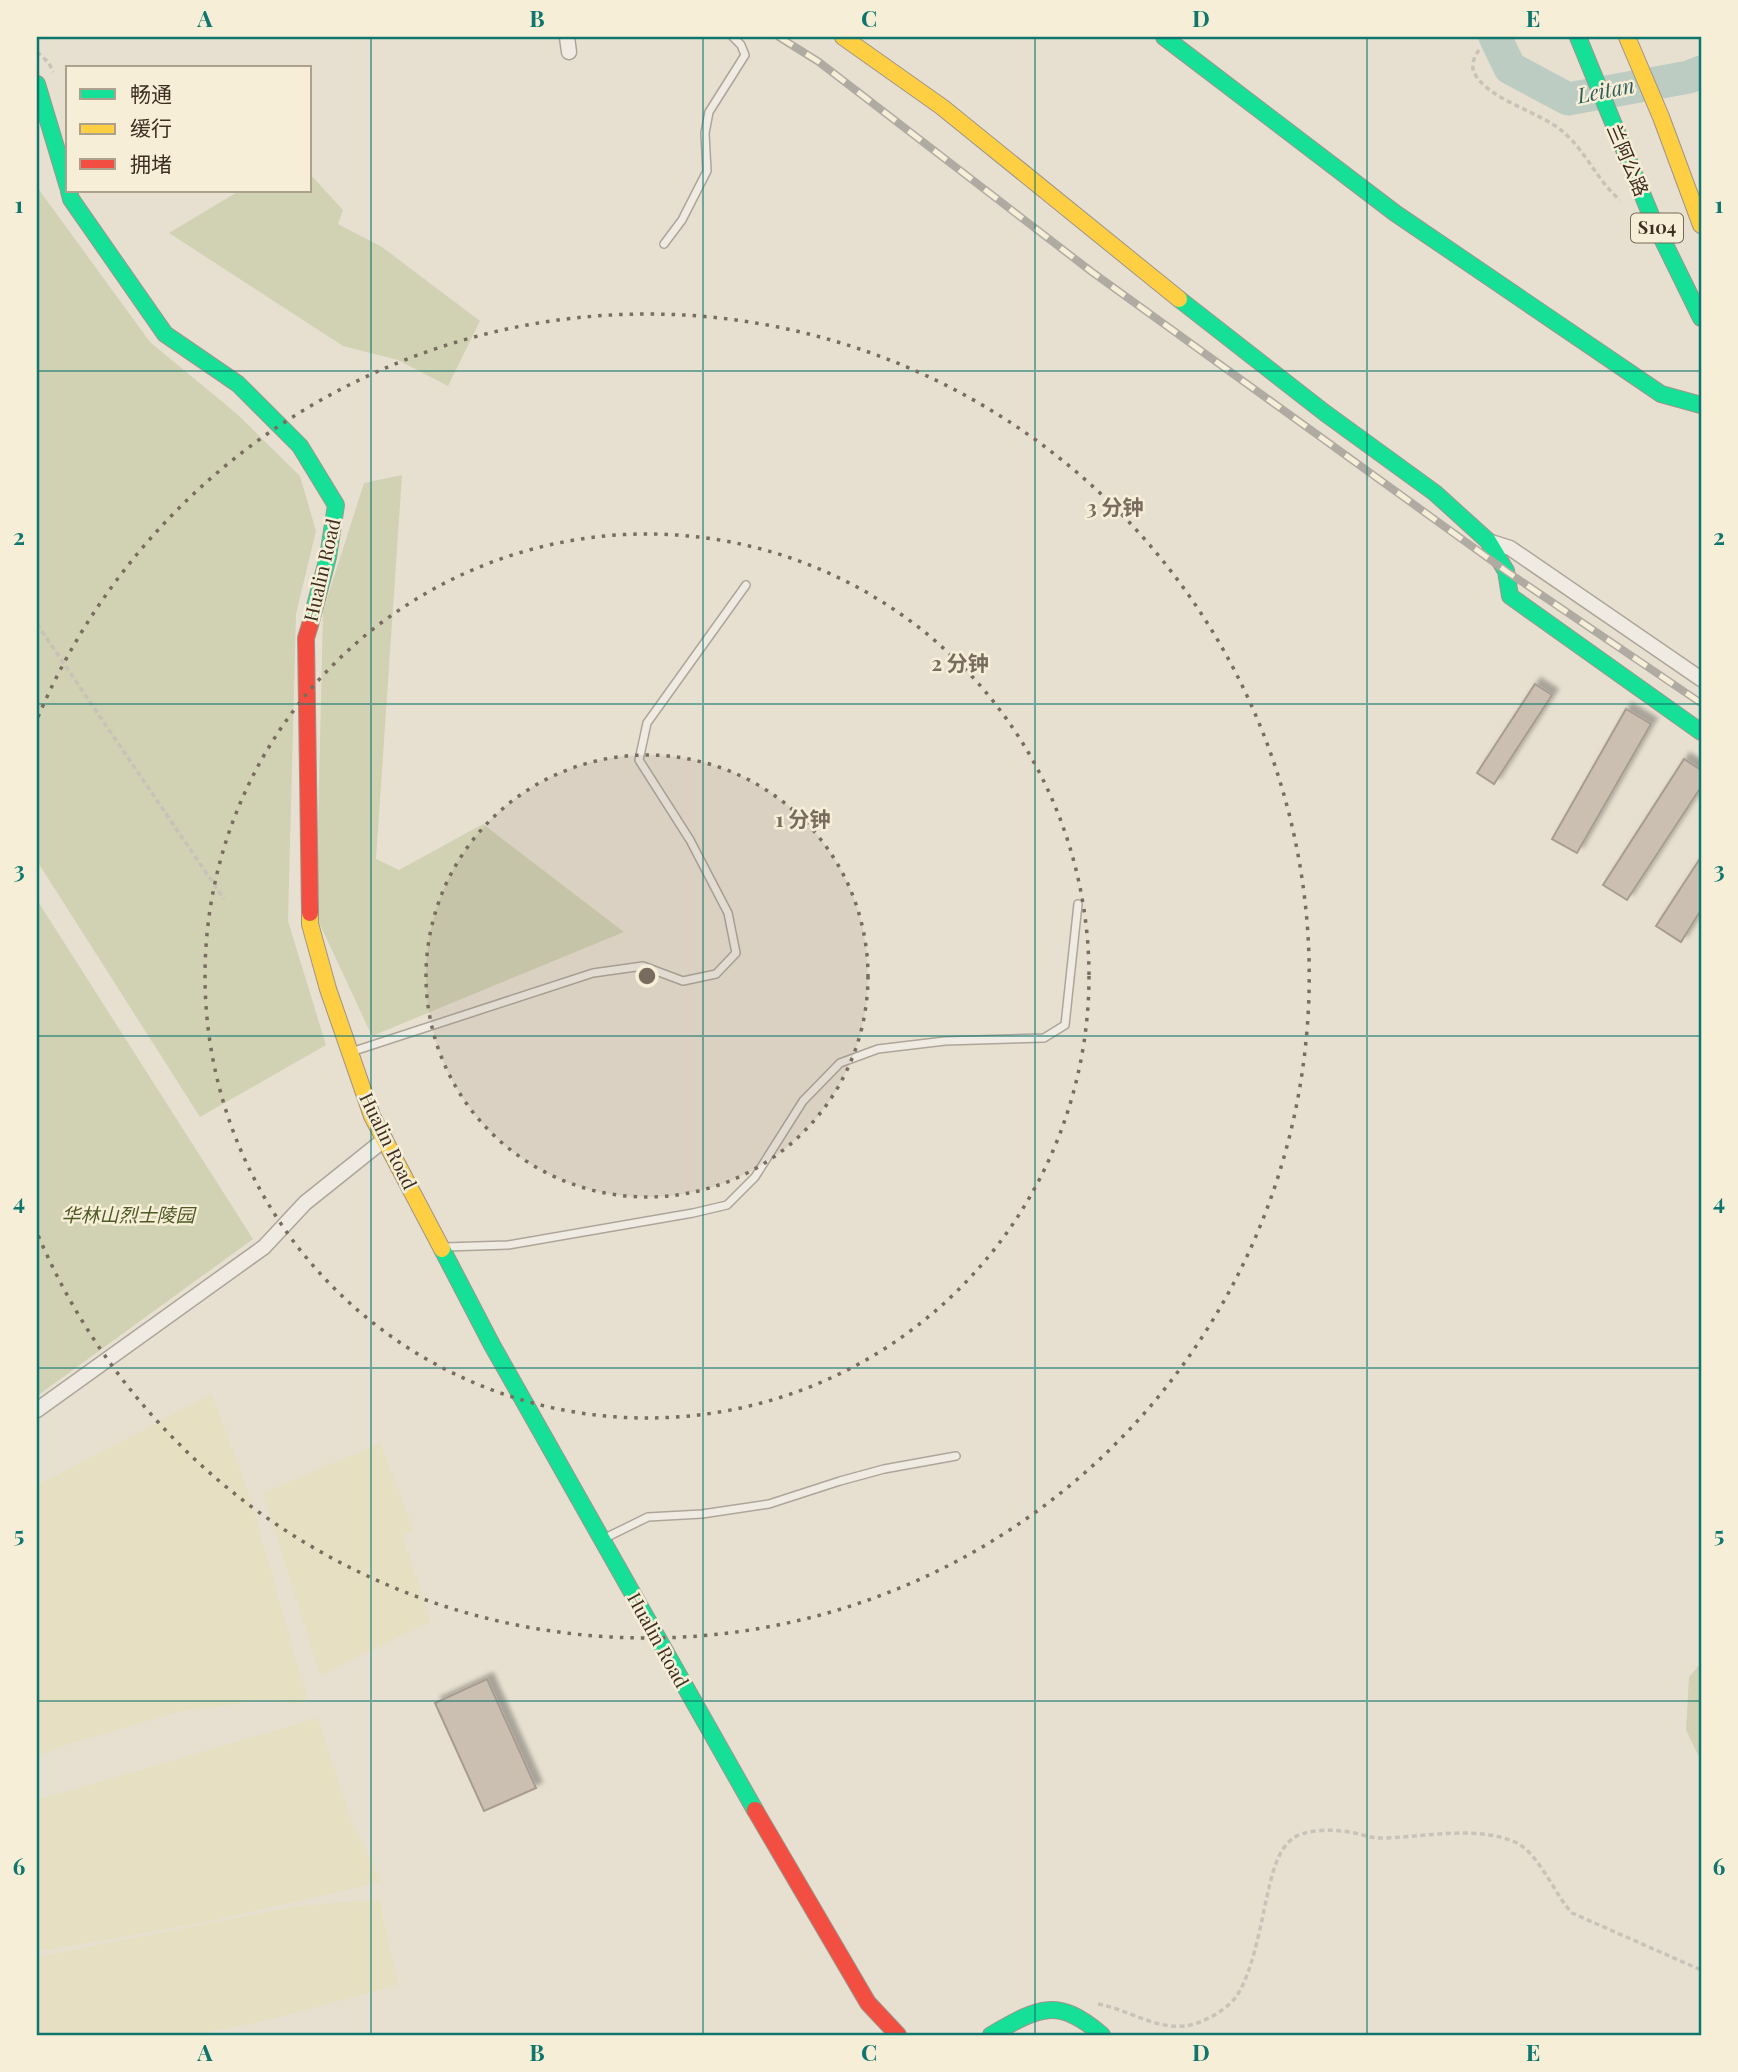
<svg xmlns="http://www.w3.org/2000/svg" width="1738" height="2072" font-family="'Playfair Display','Noto Sans SC',serif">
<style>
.farmland{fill:#e6dfc2}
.cemetery{fill:#d1d1b3}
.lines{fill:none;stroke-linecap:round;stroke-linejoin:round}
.river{stroke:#bcccc2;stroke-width:33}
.building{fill:#cbbfb2;stroke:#a89c90;stroke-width:2;filter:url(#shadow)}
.lane-casing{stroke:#ada599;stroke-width:10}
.street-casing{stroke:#ada599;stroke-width:17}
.fast-casing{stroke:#9c958a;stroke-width:18}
.slow-casing{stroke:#9c958a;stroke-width:18}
.jam-casing{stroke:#9c958a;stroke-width:18}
.path{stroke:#c8c2b9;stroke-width:3.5;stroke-dasharray:5 3.5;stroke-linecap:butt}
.lane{stroke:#efebe3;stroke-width:7}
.street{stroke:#efebe3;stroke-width:14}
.fast{stroke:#16e098;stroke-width:16}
.slow{stroke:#ffcf43;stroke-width:16}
.jam{stroke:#f24e42;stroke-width:16}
.rail-casing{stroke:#afaaa2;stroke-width:8}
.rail{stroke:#f7eed8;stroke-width:5;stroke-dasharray:16;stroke-linecap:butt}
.grid{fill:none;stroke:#0f766e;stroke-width:2;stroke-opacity:0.55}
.ring{fill:none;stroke:#786c5e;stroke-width:3.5;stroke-dasharray:3.5 7}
.labels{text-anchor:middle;stroke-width:5;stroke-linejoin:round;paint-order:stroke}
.shield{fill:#f7eed8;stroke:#756857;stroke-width:2}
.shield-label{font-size:18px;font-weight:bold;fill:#3d2e20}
.street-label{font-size:19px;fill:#3d2e20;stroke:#f7eed8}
.park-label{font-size:19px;font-style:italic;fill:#4d5a26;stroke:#f7eed8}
.water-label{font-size:21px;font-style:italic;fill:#2f5d5a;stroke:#f7eed8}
.centre{fill:#786c5e;stroke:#f7eed8;stroke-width:3.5}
.ring-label{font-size:21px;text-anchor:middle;font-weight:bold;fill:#786c5e;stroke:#f7eed8;stroke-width:5;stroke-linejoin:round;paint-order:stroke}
.neatline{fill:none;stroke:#0f766e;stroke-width:2.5}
.grid-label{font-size:23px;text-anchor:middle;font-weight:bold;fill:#0f766e}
</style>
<defs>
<filter id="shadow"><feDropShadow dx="6" dy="-6" stdDeviation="2" flood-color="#0004"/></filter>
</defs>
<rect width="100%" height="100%" fill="#e7e0d1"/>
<!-- farmland -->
<g class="farmland">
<polygon points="212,1394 250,1496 307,1698 298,1704 260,1701 181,1711 70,1744 37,1756 37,1485"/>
<polygon points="380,1443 414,1530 403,1536 431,1622 320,1675 263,1493"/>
<polygon points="318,1718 350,1817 382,1882 207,1922 37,1952 37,1800"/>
<polygon points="379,1899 399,1985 264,2021 193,2035 37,2035 37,1957 298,1906"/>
</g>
<!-- cemetery -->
<g class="cemetery">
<polygon points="310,174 343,210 338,224 382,247 480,321 448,386 398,360 343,346 169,233 239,191 310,191"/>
<polygon points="37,187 150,342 237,414 300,476 316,531 296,614 288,921 326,1045 200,1117 37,861"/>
<polygon points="402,475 376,859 399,870 483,824 624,932 372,1036 316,916 323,611 364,483"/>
<polygon points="37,900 253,1239 37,1396"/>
<polygon points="1701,1663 1701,1761 1686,1730 1689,1677"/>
</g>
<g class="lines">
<!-- river -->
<polyline class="river" points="1495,37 1510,68 1568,99 1689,77 1701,72"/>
</g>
<!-- building -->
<g class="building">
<polygon points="1535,684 1552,695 1494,784 1477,773"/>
<polygon points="1626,709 1651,724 1577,853 1552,839"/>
<polygon points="1684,759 1701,770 1701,787 1627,900 1603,885"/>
<polygon points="1701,857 1701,910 1681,942 1656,926"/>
<polygon points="487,1679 536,1788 484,1811 435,1703"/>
</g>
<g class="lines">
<defs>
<g id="lane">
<polyline points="664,244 682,220 707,171 705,133 709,112 745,55 741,45 733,37"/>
<polyline points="351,1052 593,973 643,966 683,981 716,974 736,953 728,913 690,840 639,760 647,723 746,585"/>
<polyline points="445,1247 508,1245 693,1213 727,1205 755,1177 803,1101 840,1063 878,1049 945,1041 1044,1038 1065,1025 1078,904"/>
<polyline points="605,1538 648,1517 702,1514 769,1504 840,1481 884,1469 956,1456"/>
</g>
<g id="street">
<polyline points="567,37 569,52"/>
<polyline points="1488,541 1510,548 1701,679"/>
<polyline points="37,1410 264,1247 305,1203 385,1139"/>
</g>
<g id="fast">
<polyline points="1164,37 1395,213 1661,394 1701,405"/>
<polyline points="1578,37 1652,218 1701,318"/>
<polyline points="37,84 68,187"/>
<polyline points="69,191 71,199 165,334 238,384 300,446 336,505 328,557 310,625"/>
<polyline points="1179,299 1325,413 1435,493 1488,541 1506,571 1510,596 1701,732"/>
<polyline points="442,1249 492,1345 755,1810"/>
<path d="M 991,2035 C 1038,2008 1057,1996 1102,2035"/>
</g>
<g id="slow">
<polyline points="843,37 942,107 1179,299"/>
<polyline points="1627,37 1661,117 1701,225"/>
<polyline points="310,913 310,924 328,989 372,1116 442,1249"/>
</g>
<g id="jam">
<polyline points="310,625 306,638 310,913"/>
<polyline points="755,1810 868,2003 898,2035"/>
</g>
</defs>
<!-- lane casing -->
<use href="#lane" class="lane-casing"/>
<!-- street casing -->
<use href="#street" class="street-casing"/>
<!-- fast casing -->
<use href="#fast" class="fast-casing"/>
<!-- slow casing -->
<use href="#slow" class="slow-casing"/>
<!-- jam casing -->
<use href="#jam" class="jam-casing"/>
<!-- path -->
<g class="path">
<path d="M 1479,50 C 1474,57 1470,66 1475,74 C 1488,99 1539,112 1561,130 C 1585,149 1597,181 1620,200"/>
<polyline points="37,52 49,63 53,72"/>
<polyline points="37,624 224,899"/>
<path d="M 1098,2004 C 1127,2009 1154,2029 1185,2026 C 1202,2024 1229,2009 1238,1994 C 1254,1967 1261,1922 1268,1892 C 1272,1875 1277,1851 1292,1839 C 1305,1829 1333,1829 1349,1832 C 1359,1833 1369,1838 1380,1838 C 1423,1838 1476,1824 1517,1843 C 1539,1854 1555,1895 1572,1913 L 1701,1970"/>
</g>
<!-- lane -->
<use href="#lane" class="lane"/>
<!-- street -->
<use href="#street" class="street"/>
<!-- fast -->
<use href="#fast" class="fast"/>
<!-- slow -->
<use href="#slow" class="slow"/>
<!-- jam -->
<use href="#jam" class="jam"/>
<defs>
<polyline id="rail" points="779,37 819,62 1092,272 1506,571 1701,703"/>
</defs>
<!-- rail casing -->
<use href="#rail" class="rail-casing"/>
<!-- rail -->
<use href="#rail" class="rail"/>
</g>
<!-- grid -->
<path class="grid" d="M 371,37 L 371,2035M 703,37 L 703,2035M 1035,37 L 1035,2035M 1367,37 L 1367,2035M 37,371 L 1701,371M 37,704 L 1701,704M 37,1036 L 1701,1036M 37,1368 L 1701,1368M 37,1701 L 1701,1701"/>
<!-- distance rings -->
<circle cx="647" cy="976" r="221" fill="#786c5e" fill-opacity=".12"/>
<g class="ring">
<circle cx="647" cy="976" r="221"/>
<circle cx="647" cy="976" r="442"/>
<path d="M38 717A662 662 0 1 1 38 1235"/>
</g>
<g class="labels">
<!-- shield labels -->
<rect class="shield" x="1631" y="213.5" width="52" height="29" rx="5"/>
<g class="shield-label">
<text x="1657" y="234">S104</text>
</g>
<!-- street labels -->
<g class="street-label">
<text transform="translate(1628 160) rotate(67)" y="7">兰阿公路</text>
<text transform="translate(322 570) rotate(-77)" y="7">Hualin Road</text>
<text transform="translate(388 1141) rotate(64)" y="7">Hualin Road</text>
<text transform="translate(658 1640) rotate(61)" y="7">Hualin Road</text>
</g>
<!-- park labels -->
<g class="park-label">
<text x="128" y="1222">华林山烈士陵园</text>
</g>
<!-- water labels -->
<g class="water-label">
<text transform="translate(1606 91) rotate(-11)" y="7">Leitan</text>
</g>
</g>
<circle cx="647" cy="976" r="10" class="centre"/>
<g class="ring-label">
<text x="1115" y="515">3 分钟</text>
<text x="960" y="671">2 分钟</text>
<text x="803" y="827">1 分钟</text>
</g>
<!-- border -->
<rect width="1738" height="2072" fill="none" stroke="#f7eed8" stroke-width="77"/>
<!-- legend -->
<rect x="66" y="66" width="245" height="126" fill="#f7eed8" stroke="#ada18e" stroke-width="2"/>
<rect x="80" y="89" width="35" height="10" fill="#16e098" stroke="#ada18e" stroke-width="2"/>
<text x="130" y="102" font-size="21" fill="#3d2e20">畅通</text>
<rect x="80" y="124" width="35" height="10" fill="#ffcf43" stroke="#ada18e" stroke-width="2"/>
<text x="130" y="136" font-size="21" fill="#3d2e20">缓行</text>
<rect x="80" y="159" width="35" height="10" fill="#f24e42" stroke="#ada18e" stroke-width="2"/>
<text x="130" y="172" font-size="21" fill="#3d2e20">拥堵</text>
<rect x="38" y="38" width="1662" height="1996" class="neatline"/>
<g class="grid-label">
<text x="205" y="27">A</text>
<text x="537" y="27">B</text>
<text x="869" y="27">C</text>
<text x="1201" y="27">D</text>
<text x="1533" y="27">E</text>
<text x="19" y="213">1</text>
<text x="1719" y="213">1</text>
<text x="19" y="545">2</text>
<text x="1719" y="545">2</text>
<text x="19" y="878">3</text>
<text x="1719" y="878">3</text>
<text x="19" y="1210">4</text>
<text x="1719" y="1210">4</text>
<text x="19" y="1543">5</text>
<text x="1719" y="1543">5</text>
<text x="19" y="1875">6</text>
<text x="1719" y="1875">6</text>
<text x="205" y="2061">A</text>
<text x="537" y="2061">B</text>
<text x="869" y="2061">C</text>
<text x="1201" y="2061">D</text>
<text x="1533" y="2061">E</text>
</g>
</svg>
